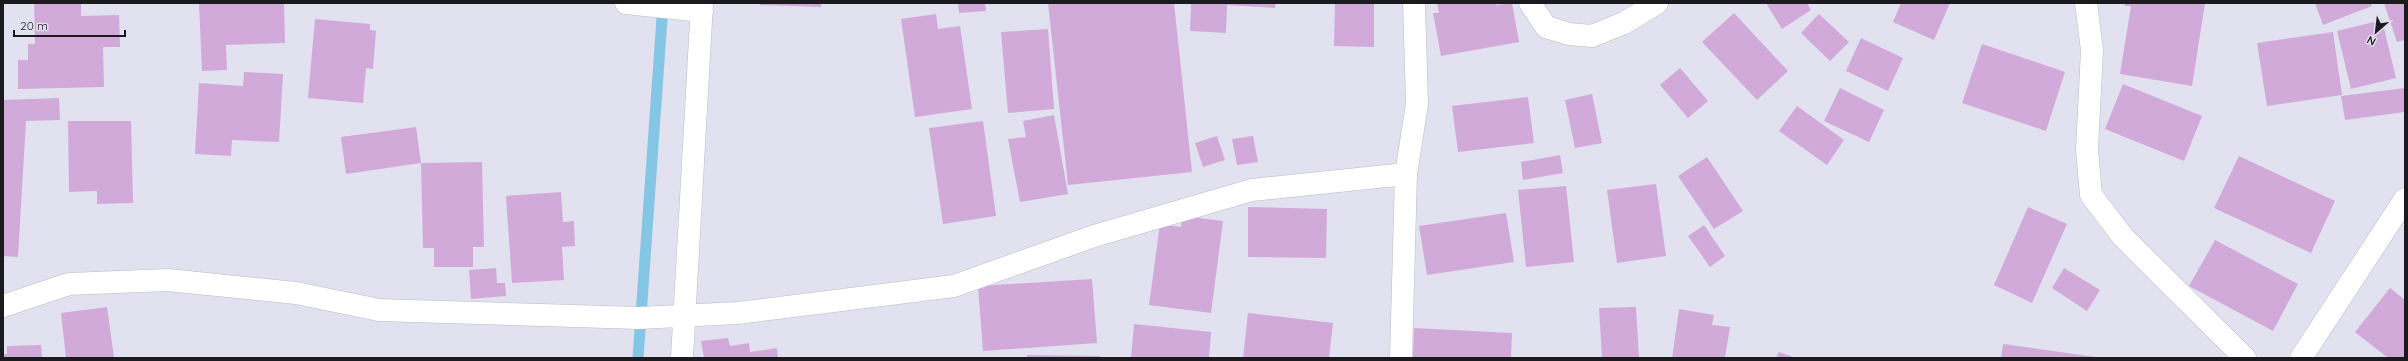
<svg xmlns="http://www.w3.org/2000/svg" width="2408" height="361" font-family="Quicksand,sans-serif">
<style>
.lines{fill:none;stroke-linecap:round;stroke-linejoin:round}
.stream{stroke:#84c6e4;stroke-width:11}
.building{fill:#d2aada}
.street-casing{stroke:#bbb9c8;stroke-width:23}
.street{stroke:#fff;stroke-width:22}
</style>
<rect width="100%" height="100%" fill="#e2e1f0"/>
<g class="lines">
<path class="stream" d="M 638,358 L 663,4"/>
</g>
<path class="building" d="M 34,3 L 81,3 L 81,16 L 119,15 L 120,47 L 103,47 L 104,87 L 18,89 L 18,60 L 28,60 L 28,44 L 35,44 Z
M 199,3 L 284,3 L 285,43 L 226,45 L 227,70 L 202,71 Z
M 760,3 L 821,3 L 821,7 L 760,5 Z
M 958,3 L 985,3 L 986,11 L 959,13 Z
M 1048,3 L 1174,3 L 1192,172 L 1068,185 Z
M 1191,3 L 1276,3 L 1275,8 L 1227,5 L 1226,33 L 1190,31 Z
M 1335,3 L 1374,3 L 1374,47 L 1334,46 Z
M 1437,3 L 1496,3 L 1496,5 L 1512,3 L 1519,42 L 1441,56 L 1433,13 L 1439,13 Z
M 1766,3 L 1807,3 L 1811,10 L 1782,29 Z
M 1901,3 L 1950,3 L 1934,40 L 1893,22 Z
M 2125,3 L 2205,3 L 2192,86 L 2120,74 L 2131,6 L 2125,6 Z
M 2315,3 L 2370,3 L 2372,6 L 2323,25 Z
M 2384,3 L 2405,3 L 2405,40 L 2397,42 Z
M 1734,13 L 1788,71 L 1757,100 L 1702,42 Z
M 936,14 L 938,29 L 960,26 L 972,109 L 915,117 L 901,19 Z
M 1819,14 L 1849,42 L 1830,61 L 1801,33 Z
M 315,19 L 370,24 L 370,30 L 376,31 L 373,69 L 366,68 L 363,103 L 308,98 Z
M 2382,20 L 2396,78 L 2351,89 L 2337,31 Z
M 1048,29 L 1054,109 L 1008,113 L 1001,32 Z
M 2333,32 L 2342,95 L 2267,106 L 2257,43 Z
M 1861,38 L 1903,58 L 1888,91 L 1846,71 Z
M 1982,44 L 2065,72 L 2046,131 L 1962,103 Z
M 1680,68 L 1708,101 L 1688,118 L 1660,85 Z
M 244,72 L 283,74 L 279,142 L 232,140 L 231,156 L 195,154 L 199,83 L 243,86 Z
M 2123,84 L 2202,116 L 2184,161 L 2105,129 Z
M 1840,88 L 1884,110 L 1869,142 L 1824,121 Z
M 2405,88 L 2405,112 L 2345,120 L 2341,96 Z
M 1592,94 L 1602,143 L 1575,148 L 1565,100 Z
M 1528,97 L 1534,143 L 1458,152 L 1452,106 Z
M 59,98 L 60,120 L 26,121 L 18,257 L 3,256 L 3,100 Z
M 1797,106 L 1844,140 L 1827,165 L 1779,131 Z
M 1054,115 L 1068,194 L 1020,202 L 1008,139 L 1026,137 L 1023,121 Z
M 68,121 L 131,121 L 133,203 L 97,204 L 97,191 L 69,192 Z
M 983,121 L 996,216 L 943,224 L 929,128 Z
M 416,127 L 421,163 L 482,162 L 484,247 L 473,247 L 473,267 L 434,267 L 434,248 L 423,248 L 421,163 L 346,174 L 341,137 Z
M 1217,136 L 1225,160 L 1203,167 L 1195,143 Z
M 1253,136 L 1258,162 L 1237,165 L 1232,139 Z
M 1560,155 L 1563,173 L 1523,180 L 1521,162 Z
M 2239,156 L 2335,201 L 2311,253 L 2214,208 Z
M 1707,157 L 1743,211 L 1714,229 L 1678,176 Z
M 1656,184 L 1666,256 L 1617,263 L 1607,190 Z
M 1566,186 L 1574,262 L 1526,267 L 1518,190 Z
M 561,192 L 563,222 L 574,221 L 575,246 L 562,247 L 564,280 L 512,283 L 506,196 Z
M 1248,207 L 1327,209 L 1326,258 L 1248,257 Z
M 2028,207 L 2067,224 L 2032,303 L 1994,285 Z
M 1506,213 L 1514,262 L 1427,275 L 1419,226 Z
M 1182,216 L 1223,221 L 1211,313 L 1149,305 L 1160,224 L 1181,227 Z
M 1704,225 L 1725,256 L 1710,267 L 1688,236 Z
M 2215,240 L 2298,284 L 2273,331 L 2189,286 Z
M 496,268 L 497,283 L 505,283 L 506,296 L 471,299 L 469,270 Z
M 2064,268 L 2100,290 L 2087,311 L 2052,288 Z
M 1092,279 L 1097,343 L 983,351 L 978,286 Z
M 2390,288 L 2405,300 L 2405,358 L 2388,358 L 2355,332 Z
M 107,307 L 114,357 L 66,358 L 61,313 Z
M 1636,307 L 1639,358 L 1602,358 L 1599,308 Z
M 1679,309 L 1714,315 L 1712,325 L 1730,327 L 1725,358 L 1672,358 Z
M 1248,313 L 1333,323 L 1329,358 L 1243,358 Z
M 1134,324 L 1211,332 L 1209,358 L 1131,358 Z
M 1414,328 L 1512,333 L 1511,358 L 1413,358 Z
M 728,338 L 730,346 L 749,343 L 750,352 L 777,348 L 778,358 L 704,358 L 701,341 Z
M 2003,344 L 2096,357 L 2095,358 L 2001,358 Z
M 41,345 L 42,358 L 3,358 L 3,354 L 7,354 L 7,346 Z
M 1779,352 L 1796,358 L 1776,358 Z
M 1027,355 L 1100,356 L 1100,358 L 1027,358 Z"/>
<g class="lines">
<defs>
<path id="street" d="M 626,3 L 702,11
M 1530,3 L 1546,27 L 1569,34 L 1592,36 L 1624,23 L 1657,3
M 2086,3 L 2092,50 L 2087,150 L 2091,195 L 2123,237 L 2245,358
M 3,306 L 69,284 L 168,280 L 296,293 L 379,310 L 639,318 L 738,313 L 954,286 L 1094,236 L 1252,190 L 1406,174
M 682,358 L 702,3
M 1401,358 L 1406,174 L 1417,104 L 1414,3
M 2301,358 L 2405,199"/>
</defs>
<use href="#street" class="street-casing"/>
<use href="#street" class="street"/>
</g>
<rect width="2408" height="361" fill="none" stroke="#1a1a1f" stroke-width="8"/>
<g transform="translate(2376 32) rotate(208)" stroke="#e2e1f0" stroke-width="3" paint-order="stroke">
<path d="M0-3L7 15L0 10L-7 15Z" fill="#1a1a1f"/>
<text y="-6" font-size="11" font-weight="bold" text-anchor="middle" fill="#1a1a1f">N</text>
</g>
<path d="M14 30v6h111v-6" fill="none" stroke="#1a1a1f" stroke-width="2"/>
<text x="20" y="30" font-size="12" fill="#1a1a1f" stroke="#e2e1f0" stroke-width="3" paint-order="stroke">20 m</text>
</svg>
